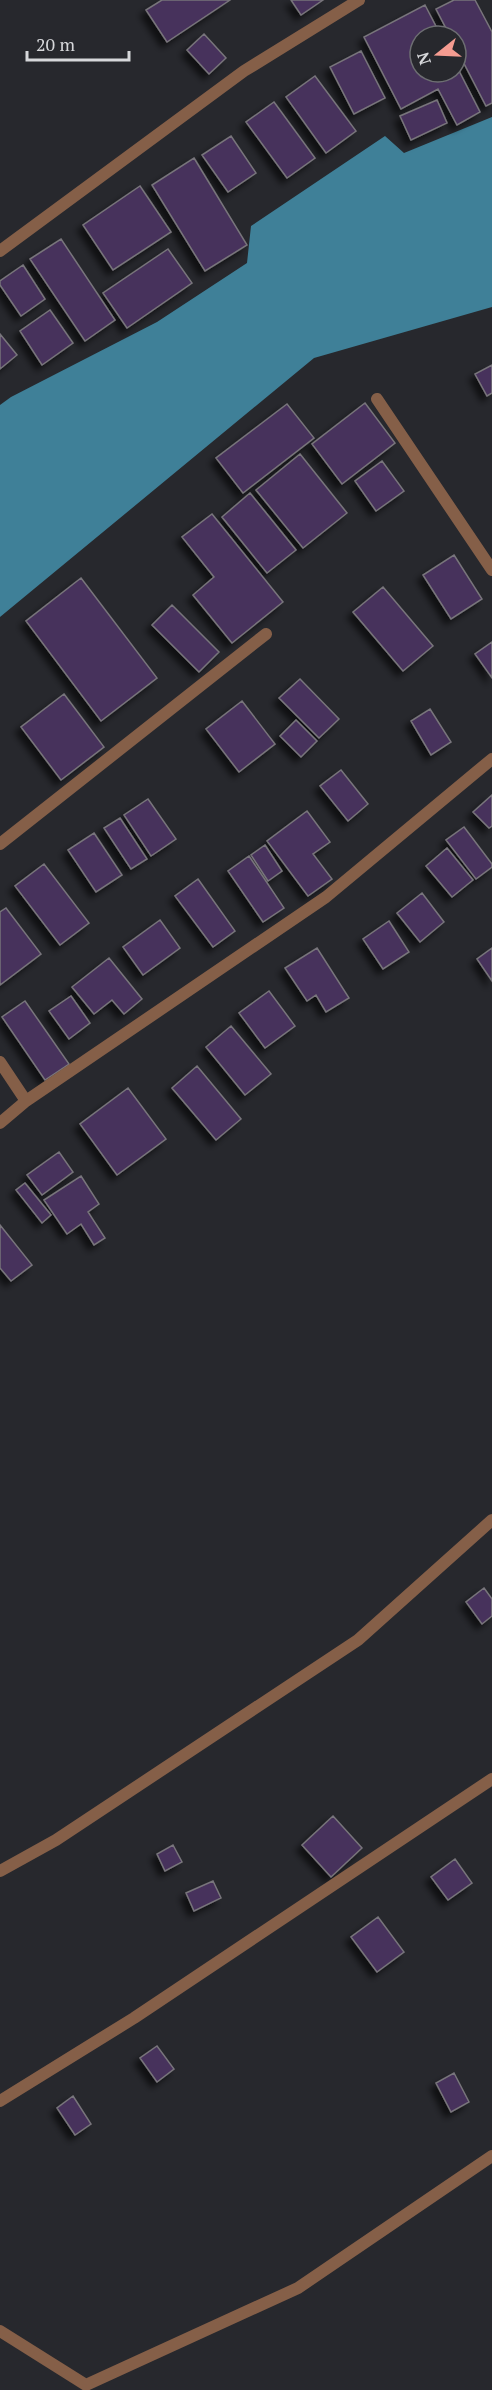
<svg xmlns="http://www.w3.org/2000/svg" width="492" height="2390" font-family="'PT Serif',serif">
<style>
.water{fill:#3f8098}
.building{fill:#47305b;stroke:#78757b;stroke-width:1.5;filter:url(#shadow)}
.lines{fill:none;stroke-linecap:round;stroke-linejoin:round}
.minor{stroke:#855f48;stroke-width:12}
</style>
<defs>
<filter id="shadow"><feDropShadow dx="-5.5" dy="5.5" stdDeviation="3" flood-color="#0009"/></filter>
</defs>
<rect width="100%" height="100%" fill="#27282d"/>
<path class="water" d="M 492,117 L 492,307 L 314,358 L 0,617 L 0,405 L 11,397 L 157,322 L 247,263 L 251,226 L 385,136 L 404,153 Z"/>
<path class="building" d="M 162,0 L 230,0 L 167,42 L 146,10 Z
M 291,0 L 323,0 L 301,15 Z
M 454,0 L 475,0 L 492,32 L 492,103 L 486,106 L 456,48 L 456,36 L 450,36 L 436,9 Z
M 425,5 L 441,36 L 420,36 L 420,72 L 456,72 L 456,65 L 480,112 L 457,125 L 438,89 L 401,109 L 364,37 Z
M 204,34 L 226,58 L 209,74 L 187,50 Z
M 361,51 L 385,98 L 354,114 L 330,67 Z
M 315,76 L 356,131 L 326,153 L 286,97 Z
M 437,100 L 447,123 L 411,140 L 400,116 Z
M 274,102 L 315,158 L 287,178 L 246,122 Z
M 231,136 L 256,173 L 228,192 L 202,155 Z
M 194,158 L 247,245 L 205,271 L 152,185 Z
M 140,186 L 171,232 L 113,270 L 83,225 Z
M 61,239 L 115,320 L 85,341 L 30,259 Z
M 168,249 L 192,283 L 127,328 L 103,293 Z
M 23,265 L 45,299 L 21,316 L 0,285 L 0,281 Z
M 50,310 L 73,343 L 42,365 L 20,331 Z
M 0,334 L 17,355 L 0,369 Z
M 492,365 L 492,393 L 487,396 L 475,374 Z
M 365,403 L 395,443 L 342,484 L 312,444 Z
M 287,404 L 314,438 L 243,493 L 216,458 Z
M 300,454 L 347,513 L 303,548 L 256,490 Z
M 382,461 L 404,491 L 376,511 L 355,481 Z
M 250,493 L 296,550 L 267,573 L 222,517 Z
M 212,514 L 283,602 L 232,643 L 193,595 L 214,577 L 182,537 Z
M 454,555 L 482,599 L 451,619 L 423,575 Z
M 81,578 L 157,678 L 101,721 L 26,621 Z
M 383,587 L 433,646 L 403,671 L 353,612 Z
M 172,605 L 219,652 L 199,672 L 152,625 Z
M 492,642 L 492,678 L 475,654 Z
M 300,679 L 339,719 L 319,738 L 279,698 Z
M 64,694 L 104,747 L 61,780 L 21,727 Z
M 242,701 L 275,744 L 239,772 L 206,729 Z
M 430,709 L 451,742 L 431,755 L 411,721 Z
M 296,720 L 317,741 L 301,757 L 280,736 Z
M 341,770 L 368,804 L 348,821 L 320,786 Z
M 492,795 L 492,826 L 489,828 L 473,812 Z
M 148,799 L 176,839 L 151,856 L 124,815 Z
M 307,811 L 330,842 L 313,854 L 332,879 L 308,896 L 267,841 Z
M 120,818 L 147,859 L 131,869 L 104,828 Z
M 464,827 L 492,864 L 492,867 L 476,879 L 446,840 Z
M 94,833 L 122,875 L 96,892 L 68,850 Z
M 265,845 L 282,871 L 268,881 L 251,855 Z
M 447,848 L 473,880 L 452,897 L 426,866 Z
M 249,856 L 284,908 L 263,922 L 228,871 Z
M 44,864 L 89,923 L 60,945 L 15,886 Z
M 198,879 L 235,931 L 213,947 L 175,896 Z
M 422,893 L 444,922 L 420,942 L 397,913 Z
M 6,908 L 41,954 L 0,985 L 0,912 Z
M 160,920 L 180,948 L 143,975 L 123,947 Z
M 389,921 L 409,952 L 383,969 L 363,939 Z
M 317,948 L 349,998 L 326,1012 L 316,995 L 307,1001 L 285,968 Z
M 492,948 L 492,981 L 477,959 Z
M 109,958 L 142,999 L 124,1014 L 112,1000 L 94,1014 L 72,987 Z
M 269,991 L 295,1026 L 265,1048 L 239,1013 Z
M 71,996 L 90,1023 L 69,1039 L 49,1011 Z
M 25,1001 L 69,1064 L 45,1080 L 2,1017 Z
M 231,1026 L 271,1074 L 245,1095 L 206,1047 Z
M 197,1066 L 241,1119 L 216,1140 L 172,1088 Z
M 128,1088 L 166,1139 L 117,1175 L 80,1124 Z
M 59,1152 L 73,1172 L 42,1195 L 27,1175 Z
M 81,1176 L 99,1204 L 88,1212 L 105,1238 L 94,1245 L 81,1224 L 67,1234 L 44,1200 Z
M 25,1183 L 51,1215 L 42,1223 L 16,1190 Z
M 0,1225 L 32,1265 L 11,1281 L 0,1268 Z
M 484,1588 L 492,1599 L 492,1616 L 482,1624 L 466,1602 Z
M 333,1816 L 362,1848 L 331,1877 L 302,1845 Z
M 173,1845 L 182,1862 L 165,1871 L 157,1854 Z
M 455,1859 L 472,1883 L 448,1900 L 431,1877 Z
M 213,1881 L 221,1898 L 194,1911 L 186,1893 Z
M 378,1917 L 404,1952 L 377,1972 L 351,1937 Z
M 157,2046 L 174,2069 L 157,2082 L 140,2058 Z
M 454,2073 L 469,2102 L 451,2112 L 436,2083 Z
M 73,2096 L 91,2124 L 75,2135 L 57,2108 Z"/>
<g class="lines">
<path class="minor" d="M 0,251 L 244,71 L 359,0
M 377,399 L 492,570
M 0,844 L 266,634
M 0,1062 L 26,1101
M 0,1123 L 26,1101 L 326,897 L 492,759
M 0,1871 L 56,1840 L 358,1640 L 492,1520
M 0,2101 L 134,2018 L 492,1779
M 0,2331 L 86,2385 L 298,2288 L 492,2156"/>
</g>
<g transform="translate(438 54) rotate(252)"><circle r="28" fill="#27282d" stroke="#6d6e72" stroke-width="1.5"/>
<path d="M0-4.5L10 22L0 15L-10 22Z" fill="#f59c91"/>
<text y="-9" font-size="16" font-weight="bold" text-anchor="middle" fill="#d6d7da">N</text>
</g>
<path d="M27 51v9h102v-9" fill="none" stroke="#d6d7da" stroke-width="3"/>
<text x="36" y="51" font-size="18" fill="#d6d7da" stroke="#27282d" stroke-width="4.5" paint-order="stroke">20 m</text>
</svg>
